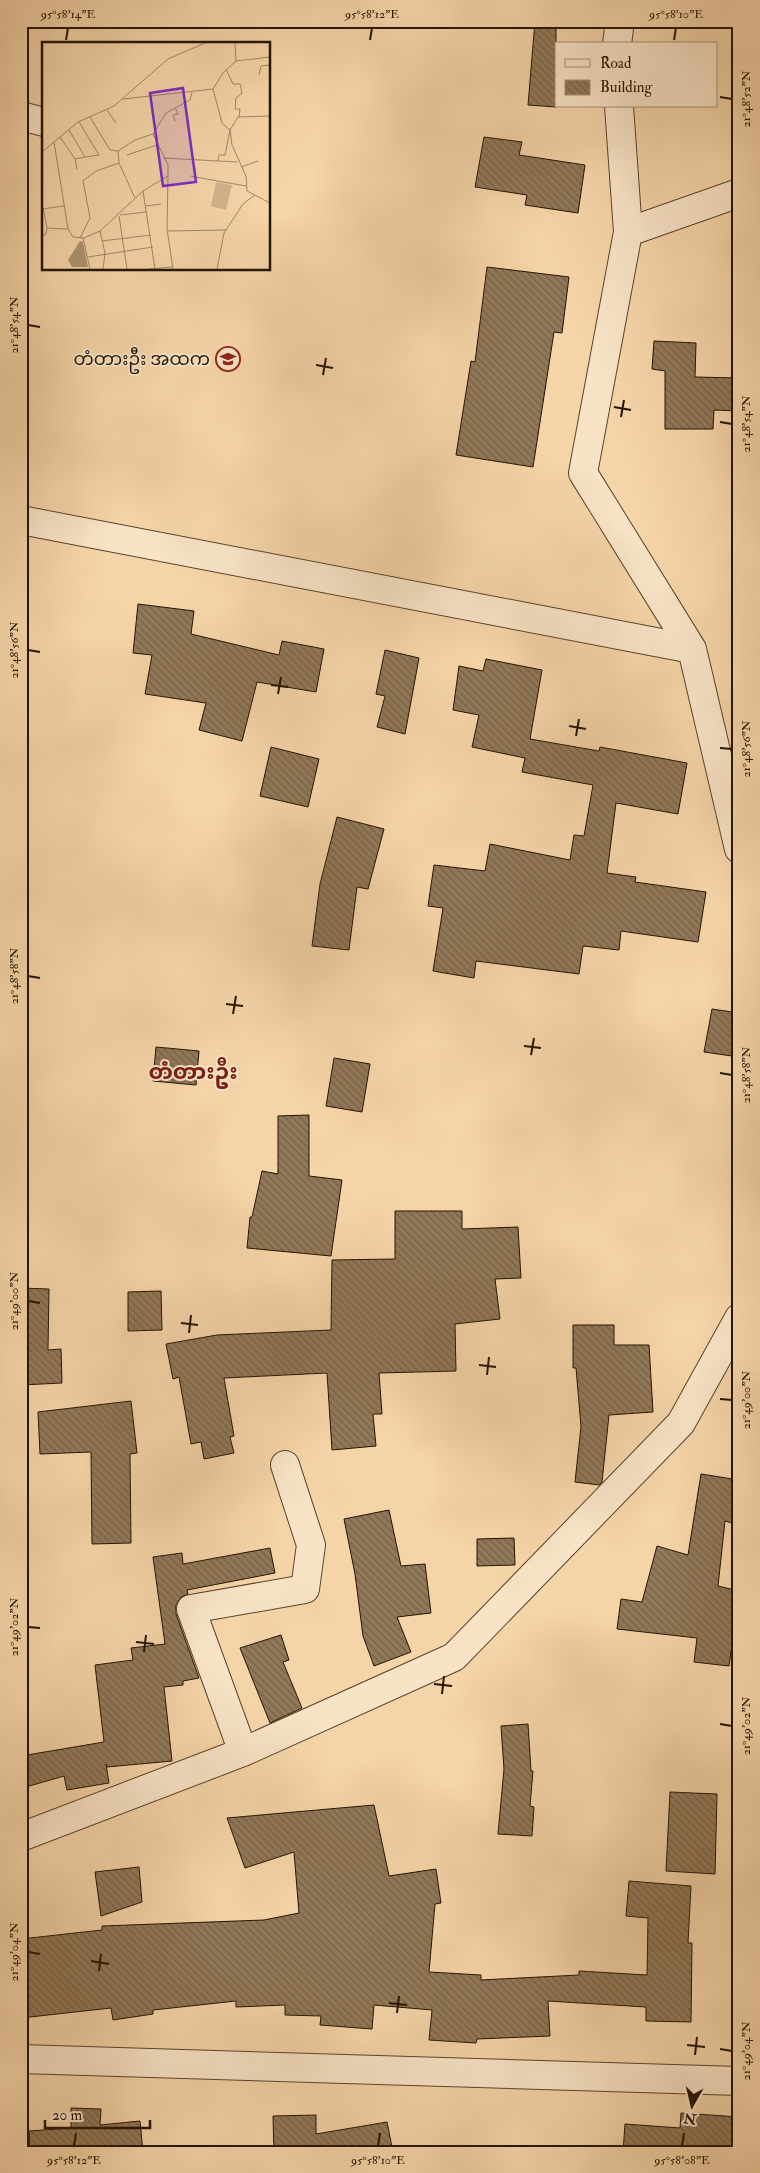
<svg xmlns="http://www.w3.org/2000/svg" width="760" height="2173" font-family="'IM FELL Double Pica','Noto Sans Myanmar',serif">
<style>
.building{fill:url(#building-back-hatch);stroke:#241402}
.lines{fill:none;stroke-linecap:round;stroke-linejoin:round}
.minor-casing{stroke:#58442c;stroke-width:30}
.minor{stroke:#f8e3c6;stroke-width:28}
.ticks{fill:none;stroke:#241402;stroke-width:2}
.labels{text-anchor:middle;stroke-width:4;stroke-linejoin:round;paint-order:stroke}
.poi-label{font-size:18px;fill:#241402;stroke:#f8e3c6;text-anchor:end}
.district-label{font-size:22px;font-weight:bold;fill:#7a1f14;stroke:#f8e3c6}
.inset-road{fill:none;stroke:#a18766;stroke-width:1}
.view{fill:#7b2cbf;fill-opacity:0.15;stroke:#7b2cbf;stroke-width:2.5}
.inset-edge{fill:none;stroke:#241402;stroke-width:2.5}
.neatline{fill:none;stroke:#241402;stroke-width:2}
.ticks-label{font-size:12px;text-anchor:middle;fill:#241402}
</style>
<defs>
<pattern id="building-back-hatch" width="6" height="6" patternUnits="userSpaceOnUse" patternTransform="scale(1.25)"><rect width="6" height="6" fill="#917858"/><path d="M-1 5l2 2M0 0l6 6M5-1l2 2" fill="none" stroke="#766147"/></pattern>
</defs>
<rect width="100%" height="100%" fill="#f5d4a8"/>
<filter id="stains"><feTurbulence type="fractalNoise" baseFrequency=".004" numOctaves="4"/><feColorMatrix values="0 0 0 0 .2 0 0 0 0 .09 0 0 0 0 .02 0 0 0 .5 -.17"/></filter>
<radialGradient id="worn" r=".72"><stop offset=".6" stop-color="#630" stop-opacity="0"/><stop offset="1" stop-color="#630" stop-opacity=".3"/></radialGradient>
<path class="building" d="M 535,21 L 556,21 L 556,107 L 528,105 Z
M 484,137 L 522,142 L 519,155 L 585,165 L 578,213 L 525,205 L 527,195 L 475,187 Z
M 487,267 L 569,277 L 562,333 L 554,332 L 533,467 L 456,455 L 471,361 L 475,362 Z
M 654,341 L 696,343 L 695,377 L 739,378 L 739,411 L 714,410 L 713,429 L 665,429 L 665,371 L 652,369 Z
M 138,604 L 194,611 L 191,634 L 279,655 L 282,641 L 324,649 L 316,692 L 257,682 L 242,741 L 199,730 L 206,703 L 145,694 L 152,655 L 133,653 Z
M 385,650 L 419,658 L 405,734 L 377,727 L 385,696 L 376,694 Z
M 486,659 L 542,670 L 530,739 L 599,751 L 600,747 L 687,763 L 678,814 L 616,803 L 607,873 L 636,877 L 635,882 L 706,892 L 698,942 L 621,931 L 619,950 L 583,946 L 579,974 L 476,961 L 474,978 L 433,971 L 443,908 L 428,906 L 434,865 L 485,871 L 490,844 L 570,860 L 574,835 L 584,836 L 593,785 L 522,772 L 525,758 L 472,747 L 479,715 L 453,710 L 459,666 L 483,671 Z
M 271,747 L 319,759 L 308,807 L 260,796 Z
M 337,817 L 384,829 L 368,889 L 357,887 L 349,950 L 312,946 L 320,884 Z
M 712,1009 L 739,1013 L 739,1057 L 704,1052 Z
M 156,1047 L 199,1051 L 196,1085 L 153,1081 Z
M 334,1058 L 370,1064 L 362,1112 L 326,1106 Z
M 309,1115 L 309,1176 L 342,1180 L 331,1256 L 247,1248 L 250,1217 L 252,1217 L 262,1171 L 278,1174 L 278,1116 Z
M 395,1211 L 462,1211 L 462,1229 L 518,1227 L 521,1278 L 495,1279 L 500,1319 L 455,1324 L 456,1371 L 379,1373 L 382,1414 L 373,1414 L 376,1446 L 332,1450 L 327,1373 L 224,1378 L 234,1436 L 230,1437 L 234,1453 L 204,1459 L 201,1442 L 191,1444 L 179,1377 L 173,1379 L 166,1344 L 217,1335 L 331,1330 L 332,1260 L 395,1259 Z
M 21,1288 L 49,1289 L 48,1350 L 61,1349 L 62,1383 L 21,1385 Z
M 161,1291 L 162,1330 L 128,1331 L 128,1292 Z
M 573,1325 L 614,1325 L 614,1345 L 649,1345 L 653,1412 L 609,1415 L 602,1482 L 599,1485 L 575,1482 L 581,1427 L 576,1368 L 573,1368 Z
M 131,1401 L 137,1453 L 130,1454 L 131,1543 L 92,1544 L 91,1452 L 40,1454 L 38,1412 Z
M 701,1474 L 739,1480 L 739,1525 L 725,1521 L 718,1586 L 739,1591 L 739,1625 L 735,1624 L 729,1666 L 694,1662 L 697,1638 L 617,1629 L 621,1599 L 642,1602 L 657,1546 L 688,1555 Z
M 389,1510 L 401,1566 L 425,1564 L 431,1613 L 397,1617 L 411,1652 L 374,1666 L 363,1636 L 355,1574 L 344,1519 Z
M 514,1538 L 515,1565 L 477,1566 L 477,1539 Z
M 270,1548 L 275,1573 L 187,1590 L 188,1594 L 181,1597 L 176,1605 L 176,1614 L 199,1678 L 183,1681 L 183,1685 L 164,1687 L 172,1761 L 107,1767 L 106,1764 L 109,1783 L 67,1790 L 64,1776 L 26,1787 L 21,1769 L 21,1756 L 104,1742 L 95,1665 L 133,1660 L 131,1648 L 165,1644 L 153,1557 L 182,1553 L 183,1564 Z
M 281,1635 L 289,1660 L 283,1662 L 302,1708 L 270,1723 L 240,1648 Z
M 528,1724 L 531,1771 L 533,1771 L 530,1806 L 534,1807 L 532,1836 L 498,1834 L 504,1769 L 501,1726 Z
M 670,1792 L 717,1794 L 715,1874 L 666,1871 Z
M 374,1805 L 389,1876 L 436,1869 L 441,1903 L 435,1904 L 429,1972 L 481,1975 L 481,1980 L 579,1975 L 579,1971 L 647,1975 L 648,1918 L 626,1916 L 629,1881 L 691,1886 L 688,1943 L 692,1943 L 691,2022 L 646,2021 L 646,2007 L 548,2001 L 550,2036 L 477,2039 L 476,2043 L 429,2040 L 432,2010 L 374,2005 L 372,2029 L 320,2025 L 321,2016 L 285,2015 L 285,2005 L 236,2007 L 236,2001 L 153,2010 L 153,2014 L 113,2020 L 111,2008 L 21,2018 L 21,1939 L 102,1930 L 102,1926 L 264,1920 L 299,1913 L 294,1852 L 245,1868 L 227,1818 Z
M 139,1867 L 142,1902 L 101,1916 L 95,1872 Z
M 71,2108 L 101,2109 L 100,2125 L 140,2121 L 143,2152 L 30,2152 L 29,2131 L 71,2128 Z
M 681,2113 L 739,2117 L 739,2152 L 623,2152 L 625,2124 L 680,2128 Z
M 316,2115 L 316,2134 L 387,2122 L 393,2152 L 274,2152 L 273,2116 Z"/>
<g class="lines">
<defs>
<path id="minor" d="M 617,44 L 620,21
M 619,106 L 628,232
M 21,116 L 44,122
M 739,193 L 628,232 L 583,473 L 692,649 L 739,849
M 21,520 L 692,649
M 243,1752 L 191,1609 L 305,1589 L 311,1545 L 285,1465
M 21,1837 L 243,1752 L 454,1657 L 681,1423 L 739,1318
M 21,2059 L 739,2081"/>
</defs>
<use href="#minor" class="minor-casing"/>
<use href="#minor" class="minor"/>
</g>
<path class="ticks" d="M 66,40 L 68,28M 370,40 L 372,28M 674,40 L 676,28M 720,97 L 732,99M 28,325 L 40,327M 316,365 L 333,368M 323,375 L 326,358M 614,407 L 631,410M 621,417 L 624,400M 720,422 L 732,424M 28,650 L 40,652M 271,685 L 288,687M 278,694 L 281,677M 569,726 L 586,729M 576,736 L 579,719M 720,748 L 732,749M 28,976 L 40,978M 226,1004 L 243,1006M 233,1014 L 236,996M 524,1046 L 541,1048M 531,1055 L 534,1038M 720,1073 L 732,1075M 28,1301 L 40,1303M 181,1323 L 198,1325M 189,1333 L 191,1315M 479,1365 L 496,1367M 487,1375 L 489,1357M 720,1399 L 732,1400M 28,1627 L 40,1628M 136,1642 L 154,1644M 144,1652 L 146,1635M 434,1684 L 452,1686M 442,1694 L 444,1676M 720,1724 L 732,1726M 28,1952 L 40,1954M 91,1961 L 109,1964M 99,1971 L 101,1954M 389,2003 L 407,2005M 397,2013 L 399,1996M 687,2045 L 705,2047M 720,2049 L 732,2051M 695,2055 L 697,2037M 74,2146 L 76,2133M 378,2146 L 380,2133M 682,2146 L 684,2133"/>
<defs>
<symbol id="school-ring" viewBox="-11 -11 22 22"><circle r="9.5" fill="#f8e3c6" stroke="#8f2418" stroke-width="1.5"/><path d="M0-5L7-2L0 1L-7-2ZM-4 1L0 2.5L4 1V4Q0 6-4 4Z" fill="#8f2418"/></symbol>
</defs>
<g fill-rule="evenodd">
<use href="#school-ring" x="214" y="345" width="28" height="28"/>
</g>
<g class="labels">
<g class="poi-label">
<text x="210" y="365">တံတားဦး အထက</text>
</g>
<g class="district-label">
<text x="193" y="1079">တံတားဦး</text>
</g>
</g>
<g transform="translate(42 42)">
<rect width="228" height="228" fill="#f5d4a8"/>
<path d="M 174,140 L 190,143 L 184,168 L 169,164 Z" fill="#d1b38c"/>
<path d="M 38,199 L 41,200 L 46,225 L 30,225 L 26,218 Z" fill="#ae9370"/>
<path class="inset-road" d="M 193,1 L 194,19M 184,27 L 191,42 L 198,42 L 200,51 L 194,56 L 193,67 L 198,67 L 197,75M 217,33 L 219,24 L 228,23M 171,47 L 180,81 L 188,88 L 190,103 L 204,134 L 205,149 L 228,161M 81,57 L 171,47 L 181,31 L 194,19 L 228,15M 65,68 L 74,81M 48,75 L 68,108 L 76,109 L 93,98 L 111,92 L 124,71 L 148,58 L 150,50M 133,79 L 131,73 L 136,72 L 133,66M 27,88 L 43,115 L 57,113 L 37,80M 18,95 L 33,117M 12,100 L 26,187 L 31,195 L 42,196 L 58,189 L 101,149 L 126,134 L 126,123 L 111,92M 76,109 L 77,121 L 93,156M 0,110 L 36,80 L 72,64 L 126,17 L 163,1M 85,113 L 115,103M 121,116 L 176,119 L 177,113 L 183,113 L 188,88 L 196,75 L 228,74M 176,119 L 196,120M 199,125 L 216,119M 35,127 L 33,117 L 43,115M 126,134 L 125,187 L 131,227M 148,134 L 204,144M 101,149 L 113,227M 104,164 L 119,162M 1,166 L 5,186M 0,167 L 22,164M 78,173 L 104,170M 77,174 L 85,227M 58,189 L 63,211 L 61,227M 126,189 L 184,188M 0,194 L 4,192 L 5,186 L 26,187M 38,196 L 48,176 L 41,139 L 54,129 L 77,121M 41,196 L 48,227M 60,199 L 109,193M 46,215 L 111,205M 107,227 L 130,225M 175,227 L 182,191 L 201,162 L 213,153"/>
<path class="view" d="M 141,46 L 154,140 L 121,144 L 108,51 Z"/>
<rect width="228" height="228" class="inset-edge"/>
</g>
<rect width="760" height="2173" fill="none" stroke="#f5d4a8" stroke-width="55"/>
<rect x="555" y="42" width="162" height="65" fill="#f8e3c6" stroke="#a39078"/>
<rect x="565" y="59" width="25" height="8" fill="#f8e3c6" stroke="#a39078"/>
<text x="600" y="68" font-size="15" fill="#241402">Road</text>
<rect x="565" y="80" width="25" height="15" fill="url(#building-back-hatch)" stroke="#a39078"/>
<text x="600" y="92" font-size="15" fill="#241402">Building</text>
<g transform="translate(692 2106) rotate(188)" stroke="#f8e3c6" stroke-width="4" paint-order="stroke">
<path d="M0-4L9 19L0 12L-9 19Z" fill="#241402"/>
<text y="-8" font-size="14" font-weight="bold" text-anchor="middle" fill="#241402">N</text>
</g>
<path d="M45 2120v8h105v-8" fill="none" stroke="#241402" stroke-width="2.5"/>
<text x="52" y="2120" font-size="15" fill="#241402" stroke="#f8e3c6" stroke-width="4" paint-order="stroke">20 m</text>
<rect x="28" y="28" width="704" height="2118" class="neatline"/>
<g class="ticks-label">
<text x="68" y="18">95°58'14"E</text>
<text x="372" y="18">95°58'12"E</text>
<text x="676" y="18">95°58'10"E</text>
<text transform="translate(746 99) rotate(-90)" y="4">21°48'52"N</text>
<text transform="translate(14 325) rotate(-90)" y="4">21°48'54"N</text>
<text transform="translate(746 424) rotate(-90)" y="4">21°48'54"N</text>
<text transform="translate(14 650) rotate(-90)" y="4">21°48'56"N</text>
<text transform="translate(746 749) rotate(-90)" y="4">21°48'56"N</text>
<text transform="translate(14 976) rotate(-90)" y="4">21°48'58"N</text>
<text transform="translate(746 1075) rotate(-90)" y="4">21°48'58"N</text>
<text transform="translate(14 1301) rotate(-90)" y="4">21°49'00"N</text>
<text transform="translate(746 1400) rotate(-90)" y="4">21°49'00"N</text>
<text transform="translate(14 1627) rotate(-90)" y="4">21°49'02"N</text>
<text transform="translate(746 1726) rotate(-90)" y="4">21°49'02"N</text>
<text transform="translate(14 1952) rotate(-90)" y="4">21°49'04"N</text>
<text transform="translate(746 2051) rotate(-90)" y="4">21°49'04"N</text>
<text x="74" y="2164">95°58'12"E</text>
<text x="378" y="2164">95°58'10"E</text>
<text x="682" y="2164">95°58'08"E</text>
</g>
<rect width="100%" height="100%" filter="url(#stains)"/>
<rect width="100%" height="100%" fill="url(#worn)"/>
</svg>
